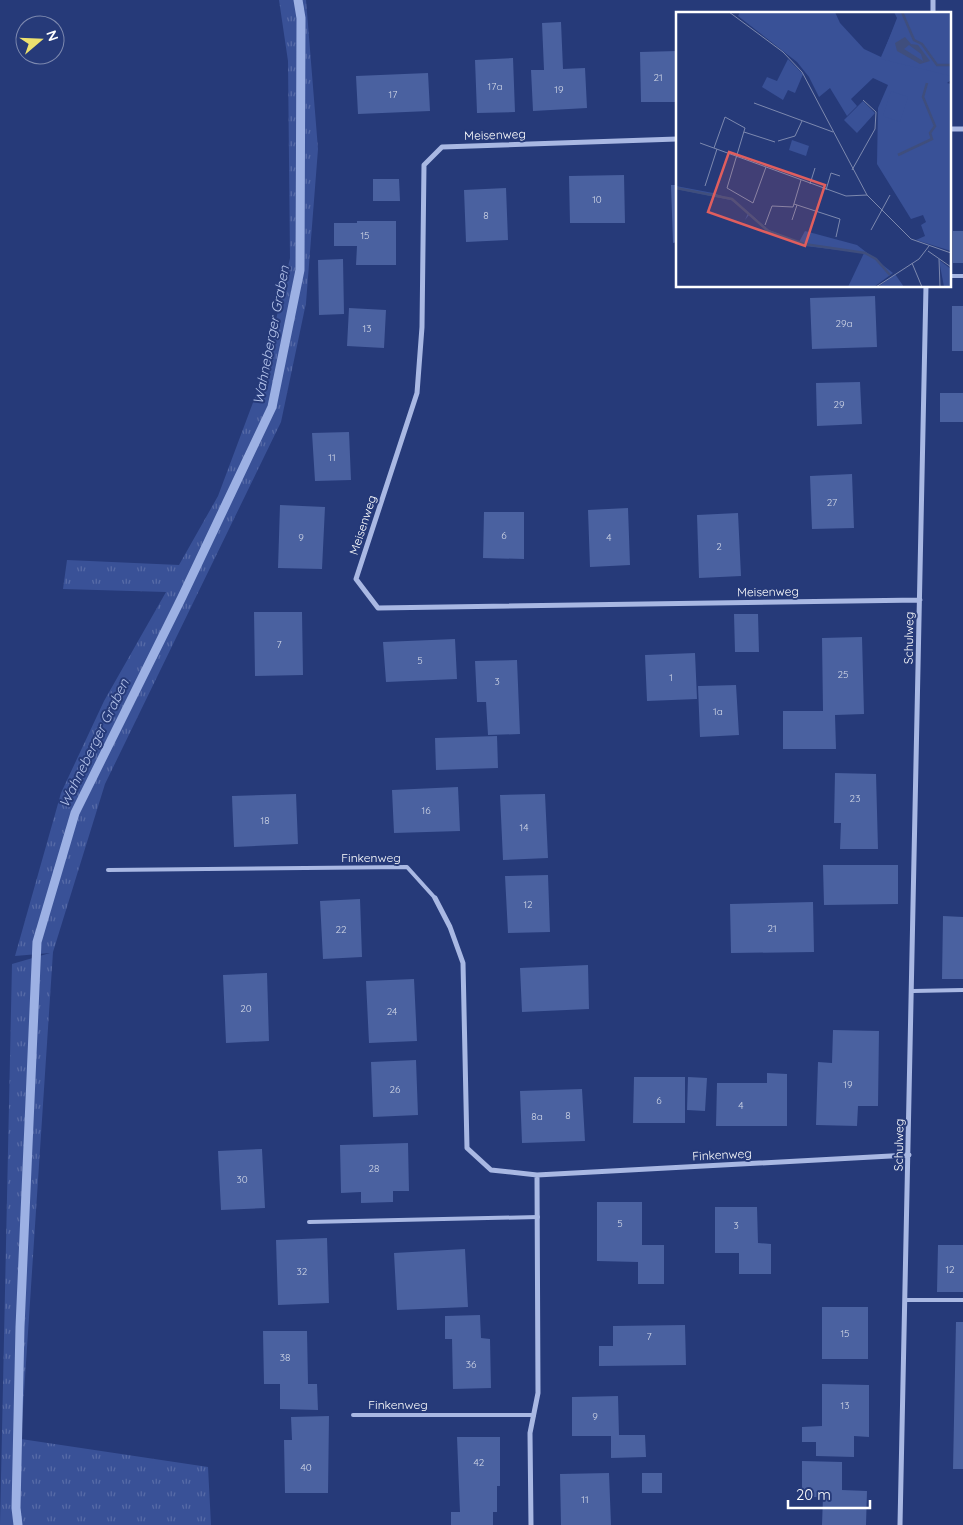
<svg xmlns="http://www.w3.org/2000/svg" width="963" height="1525" font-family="Quicksand,sans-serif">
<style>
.grass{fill:url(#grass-tufts)}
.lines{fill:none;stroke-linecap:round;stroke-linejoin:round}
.stream{stroke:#9db1e4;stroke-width:9}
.building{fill:#4a61a0}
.lane{stroke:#a9b8e3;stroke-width:4}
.street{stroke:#a9b8e3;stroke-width:5}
.labels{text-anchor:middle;stroke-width:4;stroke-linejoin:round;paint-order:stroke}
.number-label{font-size:10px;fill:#d2d8e7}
.street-label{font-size:12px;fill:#fff;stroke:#263a79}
.water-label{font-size:14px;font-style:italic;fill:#b4c3eb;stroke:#263a79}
.inset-river{fill:none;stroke:#3f4e7d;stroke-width:2.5}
.inset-road{fill:none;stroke:#7d89af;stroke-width:1}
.view{fill:#e05e5e;fill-opacity:0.15;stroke:#e05e5e;stroke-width:2.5}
.inset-edge{fill:none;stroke:#fff;stroke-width:2.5}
</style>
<defs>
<pattern id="grass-tufts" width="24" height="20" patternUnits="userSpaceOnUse" patternTransform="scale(1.25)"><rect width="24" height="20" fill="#395197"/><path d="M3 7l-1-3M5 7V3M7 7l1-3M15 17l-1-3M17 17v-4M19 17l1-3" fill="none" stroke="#576ba7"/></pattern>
</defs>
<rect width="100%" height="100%" fill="#263a79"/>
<path class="grass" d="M 279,0 L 306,0 L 318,149 L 306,303 L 281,422 L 105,784 L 53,952 L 21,1439 L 208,1467 L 211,1525 L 0,1525 L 12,964 L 50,953 L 15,956 L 61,793 L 104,701 L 166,592 L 63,589 L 67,560 L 179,565 L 218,496 L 264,373 L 290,258 L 288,61 Z"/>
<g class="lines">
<path class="stream" d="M 18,1525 L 16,1508 L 20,1327 L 37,942 L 75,813 L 182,597 L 272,407 L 300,270 L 301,18 L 298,0"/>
</g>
<path class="building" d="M 561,22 L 563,69 L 585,68 L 587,108 L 533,111 L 531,70 L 544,70 L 542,23 Z
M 677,51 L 677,102 L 641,102 L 640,52 Z
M 513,58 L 515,112 L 477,113 L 475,60 Z
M 428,73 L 430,111 L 358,114 L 356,76 Z
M 624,175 L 625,223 L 570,223 L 569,176 Z
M 373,179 L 399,179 L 400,201 L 373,201 Z
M 671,185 L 677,185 L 677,242 L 673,243 Z
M 506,188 L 508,240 L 466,242 L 464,190 Z
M 357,221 L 396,221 L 396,265 L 356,265 L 357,246 L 334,246 L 334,223 L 357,223 Z
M 953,231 L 963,231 L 963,263 L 953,263 Z
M 343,259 L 344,314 L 319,315 L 318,260 Z
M 875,296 L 877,347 L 812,349 L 810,298 Z
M 952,306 L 963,306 L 963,351 L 952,351 Z
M 349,308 L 386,310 L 384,348 L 347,346 Z
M 860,382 L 862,424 L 817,426 L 816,383 Z
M 940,393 L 963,393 L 963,422 L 940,422 Z
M 349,432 L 351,480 L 315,481 L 312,433 Z
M 852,474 L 854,528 L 812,529 L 810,476 Z
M 280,505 L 325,507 L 322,569 L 278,568 Z
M 628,508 L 630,565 L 590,567 L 588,510 Z
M 484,512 L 524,512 L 524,559 L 483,558 Z
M 738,513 L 741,576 L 699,578 L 697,515 Z
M 254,612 L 302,612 L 303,675 L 255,676 Z
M 734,614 L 758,614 L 759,652 L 735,652 Z
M 862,637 L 864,714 L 835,715 L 836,749 L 783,749 L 783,711 L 823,711 L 822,638 Z
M 455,639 L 457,679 L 386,682 L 383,642 Z
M 695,653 L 697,699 L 647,701 L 645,655 Z
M 517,660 L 520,734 L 488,735 L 486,702 L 477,702 L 475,661 Z
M 736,685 L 739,735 L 700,737 L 698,686 Z
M 497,736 L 498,768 L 436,770 L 435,738 Z
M 835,773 L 876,774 L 878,849 L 840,849 L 841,823 L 834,823 Z
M 458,787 L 460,831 L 394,833 L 392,790 Z
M 296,794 L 298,844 L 234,847 L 232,796 Z
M 545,794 L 548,858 L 503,860 L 500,795 Z
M 823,865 L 898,865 L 898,904 L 824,905 Z
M 548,875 L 550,932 L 508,933 L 505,876 Z
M 360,899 L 362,957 L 323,959 L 320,901 Z
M 813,902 L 814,952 L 731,953 L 730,904 Z
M 943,916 L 963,917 L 963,979 L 942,979 Z
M 588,965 L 589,1009 L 522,1012 L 520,968 Z
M 267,973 L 269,1041 L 226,1043 L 223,975 Z
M 414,979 L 417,1041 L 369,1043 L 366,981 Z
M 833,1030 L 879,1031 L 878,1106 L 858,1106 L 857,1126 L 816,1125 L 818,1062 L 832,1063 Z
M 416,1060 L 418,1115 L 373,1117 L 371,1062 Z
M 767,1073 L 787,1074 L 787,1126 L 716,1126 L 717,1083 L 767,1083 Z
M 634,1077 L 685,1077 L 685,1123 L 633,1123 Z
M 688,1077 L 707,1078 L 705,1111 L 687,1110 Z
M 582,1089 L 585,1141 L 522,1143 L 520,1091 Z
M 408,1143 L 409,1191 L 393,1191 L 393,1202 L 361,1203 L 361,1192 L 341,1193 L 340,1145 Z
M 262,1149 L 265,1208 L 221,1210 L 218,1151 Z
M 597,1202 L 642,1202 L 642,1245 L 664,1245 L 664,1284 L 638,1284 L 638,1262 L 597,1261 Z
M 715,1207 L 757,1207 L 758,1243 L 771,1244 L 771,1274 L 739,1274 L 739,1253 L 715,1253 Z
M 327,1238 L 329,1303 L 278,1305 L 276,1240 Z
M 938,1245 L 963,1245 L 963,1292 L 937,1292 Z
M 465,1249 L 468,1307 L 397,1310 L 394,1253 Z
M 822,1307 L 868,1307 L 868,1359 L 822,1359 Z
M 480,1315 L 481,1338 L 490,1339 L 491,1388 L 453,1389 L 452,1339 L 445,1339 L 445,1316 Z
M 956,1322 L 963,1322 L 963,1469 L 953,1469 Z
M 685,1325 L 686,1365 L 599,1366 L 599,1346 L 613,1346 L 613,1326 Z
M 263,1331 L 307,1331 L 308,1384 L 317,1384 L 318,1410 L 280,1409 L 280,1384 L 264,1384 Z
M 822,1384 L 869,1385 L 869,1437 L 854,1436 L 854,1457 L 816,1456 L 816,1442 L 802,1442 L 802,1427 L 822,1426 Z
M 618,1396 L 619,1435 L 645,1435 L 646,1457 L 611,1458 L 611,1436 L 572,1436 L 572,1397 Z
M 329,1416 L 328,1493 L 285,1493 L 284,1440 L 292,1440 L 291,1417 Z
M 457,1437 L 500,1437 L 500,1486 L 497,1486 L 497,1512 L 493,1512 L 493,1525 L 451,1525 L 451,1512 L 460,1512 Z
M 802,1461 L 842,1462 L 842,1490 L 867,1491 L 866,1525 L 822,1525 L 823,1497 L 802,1497 Z
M 609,1473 L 611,1525 L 561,1525 L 560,1474 Z
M 642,1473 L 662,1473 L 662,1493 L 642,1493 Z"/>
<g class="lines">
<path class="lane" d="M 949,276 L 963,276
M 108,870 L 407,867 L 435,898
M 913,991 L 963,990
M 309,1222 L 538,1217
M 906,1300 L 963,1300
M 353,1415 L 534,1415"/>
<path class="street" d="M 933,14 L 933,0
M 949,129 L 963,129
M 677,139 L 442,147 L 424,165 L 422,327 L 417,393 L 356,579 L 378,608 L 920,600
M 435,898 L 450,927 L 463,963 L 467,1148 L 491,1170 L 537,1175 L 909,1155
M 531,1525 L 530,1433 L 538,1393 L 537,1175
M 900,1525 L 926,286"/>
</g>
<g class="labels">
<g class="number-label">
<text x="658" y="81">21</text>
<text x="495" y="90">17a</text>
<text x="559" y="93">19</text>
<text x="393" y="98">17</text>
<text x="597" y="203">10</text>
<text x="486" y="219">8</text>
<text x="365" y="239">15</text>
<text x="844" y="327">29a</text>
<text x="367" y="332">13</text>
<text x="839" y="408">29</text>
<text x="332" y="461">11</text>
<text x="832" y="506">27</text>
<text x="504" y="539">6</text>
<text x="301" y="541">9</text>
<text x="609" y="541">4</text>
<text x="719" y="550">2</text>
<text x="279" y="648">7</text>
<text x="420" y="664">5</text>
<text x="843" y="678">25</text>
<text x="671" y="681">1</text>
<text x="497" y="685">3</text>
<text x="718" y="715">1a</text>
<text x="855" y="802">23</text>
<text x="426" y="814">16</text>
<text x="265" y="824">18</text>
<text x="524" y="831">14</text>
<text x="528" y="908">12</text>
<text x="772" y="932">21</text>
<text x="341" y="933">22</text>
<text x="246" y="1012">20</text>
<text x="392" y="1015">24</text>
<text x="848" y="1088">19</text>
<text x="395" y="1093">26</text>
<text x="659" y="1104">6</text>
<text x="741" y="1109">4</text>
<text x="568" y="1119">8</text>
<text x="537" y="1120">8a</text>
<text x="374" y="1172">28</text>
<text x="242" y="1183">30</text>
<text x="620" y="1227">5</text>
<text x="736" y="1229">3</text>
<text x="950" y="1273">12</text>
<text x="302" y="1275">32</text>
<text x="845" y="1337">15</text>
<text x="649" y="1340">7</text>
<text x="285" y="1361">38</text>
<text x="471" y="1368">36</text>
<text x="845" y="1409">13</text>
<text x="595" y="1420">9</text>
<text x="479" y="1466">42</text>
<text x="306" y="1471">40</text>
<text x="585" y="1503">11</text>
</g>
<g class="street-label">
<text transform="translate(495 135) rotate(-2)" y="4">Meisenweg</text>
<text transform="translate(363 525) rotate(-72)" y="4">Meisenweg</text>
<text transform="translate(768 592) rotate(-1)" y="4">Meisenweg</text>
<text transform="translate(909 638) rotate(-89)" y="4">Schulweg</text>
<text x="371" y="862">Finkenweg</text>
<text transform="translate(899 1145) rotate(-89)" y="4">Schulweg</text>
<text transform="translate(722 1155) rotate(-3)" y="4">Finkenweg</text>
<text x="398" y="1409">Finkenweg</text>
</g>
<g class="water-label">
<text transform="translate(271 335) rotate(-79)" y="5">Wahneberger Graben</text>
<text transform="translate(94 743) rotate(-64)" y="5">Wahneberger Graben</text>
</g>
</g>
<g transform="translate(676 12)">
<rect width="275" height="275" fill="#263a79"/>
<path d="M 64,0 L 159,0 L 164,11 L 188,37 L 205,45 L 222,6 L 275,35 L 275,68 L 271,71 L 275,72 L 275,239 L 240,228 L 249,224 L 245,213 L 250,210 L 247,203 L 235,207 L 201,152 L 202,96 L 212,73 L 197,66 L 175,87 L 181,94 L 171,104 L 154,76 L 143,85 L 133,65 L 121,50 L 62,4 ZM 112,47 L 127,62 L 119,81 L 112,78 L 107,88 L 86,75 L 91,65 L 101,69 ZM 0,174 L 37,181 L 58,188 L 93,218 L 123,230 L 129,219 L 181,233 L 217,261 L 198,275 L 172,275 L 188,241 L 129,234 L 93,221 L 73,203 L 69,208 L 72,201 L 55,188 L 0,177 ZM 263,248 L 275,257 L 275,275 L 268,275 ZM 219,262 L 228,275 L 202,275 Z" fill="#395197"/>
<path d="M 116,128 L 133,134 L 130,144 L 113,138 Z" fill="#395197"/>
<path d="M 218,0 L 275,0 L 275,64 L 205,47 L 221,6 ZM 215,79 L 232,85 L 224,110 L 207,104 ZM 187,89 L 199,101 L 181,121 L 168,108 Z" fill="#395197"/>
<path d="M 229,25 L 235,32 L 242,33 L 254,49 L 244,52 L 221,39 L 219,31 ZM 233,33 L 245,42 L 247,49 L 228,37 Z" fill="#3f4e7d" fill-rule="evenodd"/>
<path class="inset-river" d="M 226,0 L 238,28 L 246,32 L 261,53 L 275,53M 222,143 L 256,127 L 254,121 L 259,114 L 247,85 L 251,71M 0,176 L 56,187 L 92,219 L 128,232 L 189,241 L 200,247 L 214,263"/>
<path class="inset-road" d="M 53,0 L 107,40 L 126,60 L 191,183 L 235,227 L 275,241M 78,91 L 157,120M 68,120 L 99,130M 102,129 L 119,124 L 126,109M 24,131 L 170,184 L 191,183M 38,136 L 49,105 L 69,116 L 51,176 L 77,191 L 90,155M 176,158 L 199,117 L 200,100 L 187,88M 134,172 L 139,156M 29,174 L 41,137M 150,178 L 155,161 L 164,164M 118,192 L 164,207 L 160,225M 116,208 L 121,193M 89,213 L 96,194 L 117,195 L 125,168M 195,218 L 214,183M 252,239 L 275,255M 263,247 L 264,275M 236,251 L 246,275M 200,275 L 243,247 L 253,234"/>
<path class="view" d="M 53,140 L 149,173 L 129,234 L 32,200 Z"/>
<rect width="275" height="275" class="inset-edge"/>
</g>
<g transform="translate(40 40) rotate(71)"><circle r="24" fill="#263a79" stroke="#7d89af"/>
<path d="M0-4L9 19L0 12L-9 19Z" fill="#ece06e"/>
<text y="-8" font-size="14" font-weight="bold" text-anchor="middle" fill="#ffffff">N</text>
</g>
<path d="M788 1500v8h82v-8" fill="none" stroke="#ffffff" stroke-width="2.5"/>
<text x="796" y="1500" font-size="15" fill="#ffffff" stroke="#263a79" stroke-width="4" paint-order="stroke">20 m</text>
</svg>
